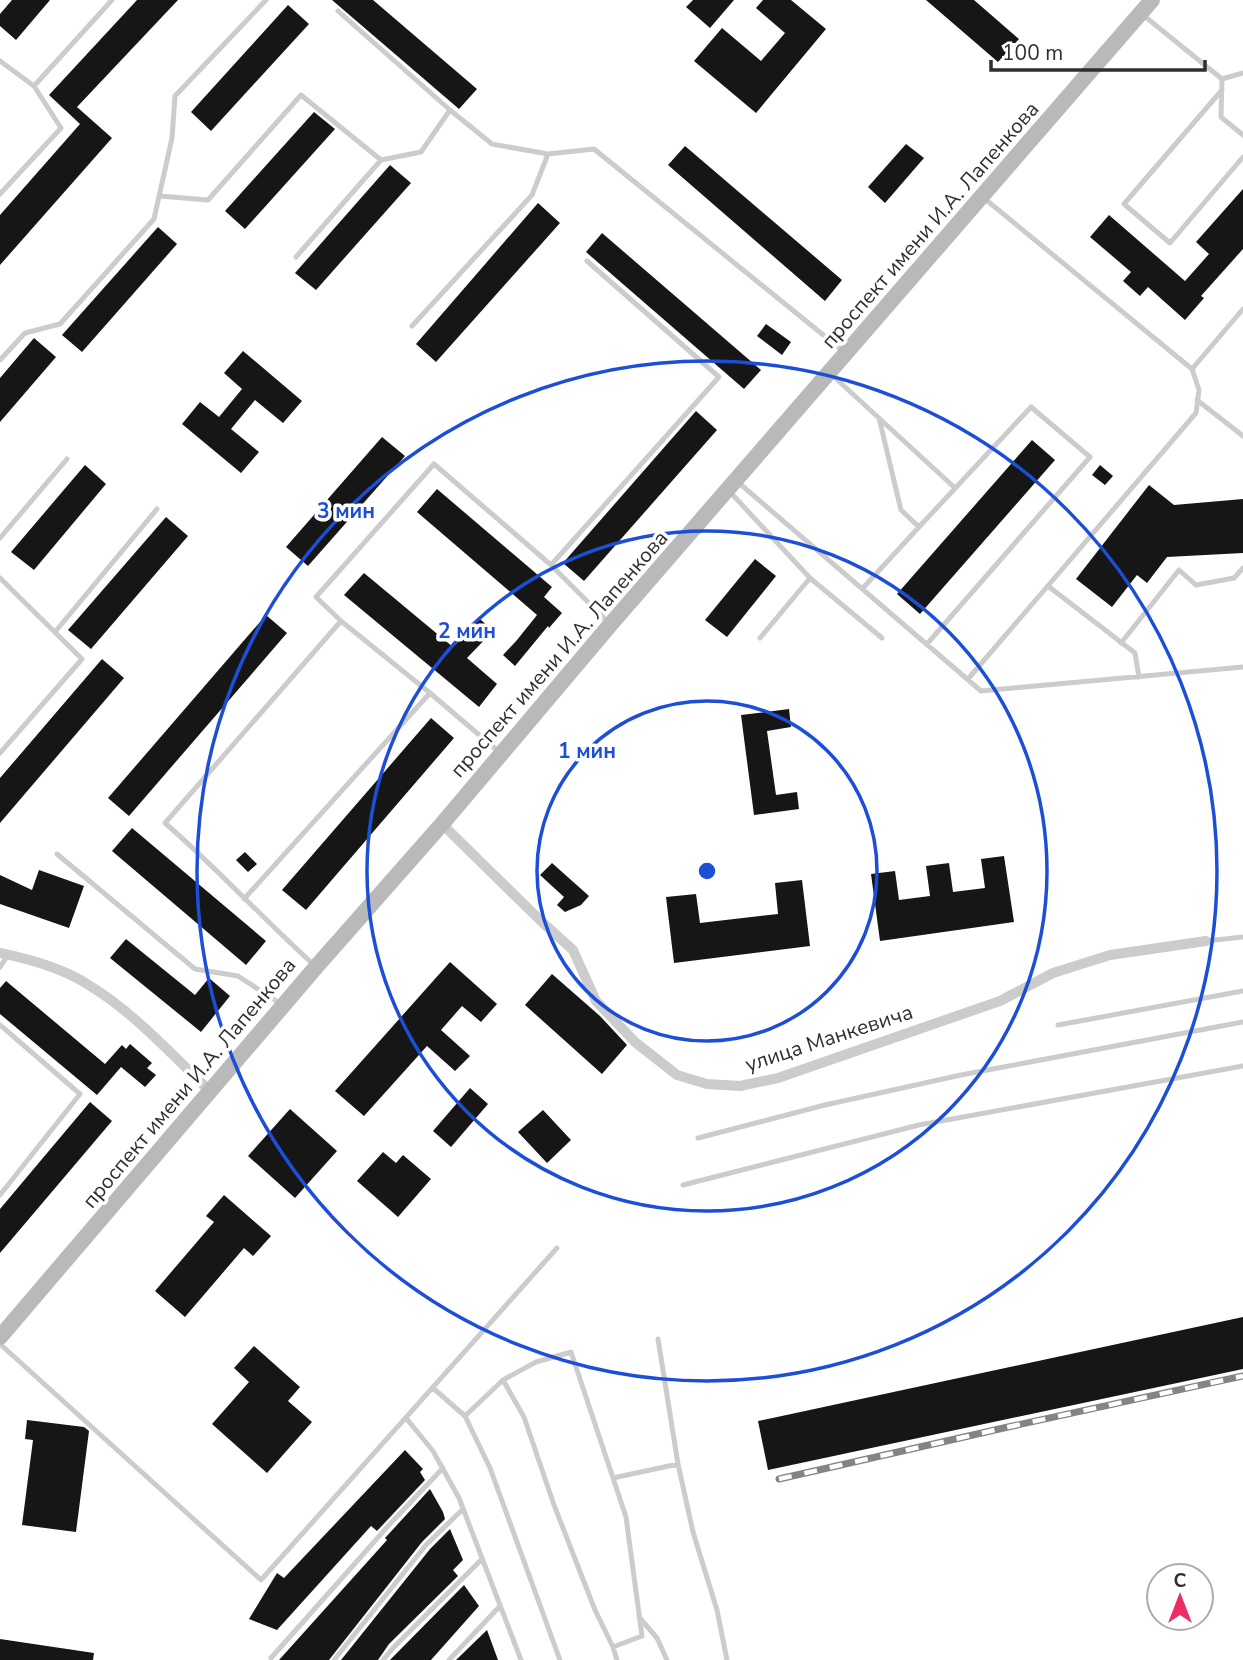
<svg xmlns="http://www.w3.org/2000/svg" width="1243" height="1660" font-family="'Nunito Sans',sans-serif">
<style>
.building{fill:#161616}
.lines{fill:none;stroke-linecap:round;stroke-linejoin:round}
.lane{stroke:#ccc;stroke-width:5}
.street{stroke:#ccc;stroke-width:10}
.secondary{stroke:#b9b9b9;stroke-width:16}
.rail-casing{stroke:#848484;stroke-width:7}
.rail{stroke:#fff;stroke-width:4.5;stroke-dasharray:13;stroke-linecap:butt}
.ring{fill:none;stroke:#1d4ed8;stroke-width:3.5}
.labels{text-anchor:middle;stroke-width:7;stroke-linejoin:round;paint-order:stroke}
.street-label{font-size:21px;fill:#2f2f2f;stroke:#fff}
.centre{fill:#1d4ed8;stroke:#fff;stroke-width:3.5}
.ring-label{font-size:21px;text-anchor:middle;font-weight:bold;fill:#1d4ed8;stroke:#fff;stroke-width:7;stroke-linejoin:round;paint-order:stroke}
</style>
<rect width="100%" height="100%" fill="#fff"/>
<path class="building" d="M 12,0 L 50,0 L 16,40 L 0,26 L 0,14 Z
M 137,0 L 178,0 L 77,107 L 112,138 L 0,265 L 0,215 L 80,124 L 49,95 Z
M 332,0 L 373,0 L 477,89 L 459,109 Z
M 693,0 L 734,0 L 710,28 L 686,7 Z
M 763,0 L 791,0 L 826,29 L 756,113 L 694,61 L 722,28 L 761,61 L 785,33 L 756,8 Z
M 926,0 L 974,0 L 1019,39 L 998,62 Z
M 288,5 L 309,24 L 211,131 L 191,112 Z
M 314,112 L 335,129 L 245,229 L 225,211 Z
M 906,144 L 924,158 L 885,203 L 868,187 Z
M 685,146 L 842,280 L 825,301 L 668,165 Z
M 390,165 L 411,183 L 316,290 L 295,273 Z
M 1243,189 L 1243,249 L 1201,296 L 1204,298 L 1185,320 L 1148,287 L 1140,296 L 1123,281 L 1131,272 L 1090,237 L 1109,215 L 1185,281 L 1209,254 L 1196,242 Z
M 538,203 L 560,223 L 436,362 L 416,344 Z
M 158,227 L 177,244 L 82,352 L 62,335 Z
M 602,233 L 761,370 L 744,389 L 586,252 Z
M 766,324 L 791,342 L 782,355 L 757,336 Z
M 34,338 L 56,357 L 0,422 L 0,378 Z
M 243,351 L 302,401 L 283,423 L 255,400 L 231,429 L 259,452 L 241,473 L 182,424 L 200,402 L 219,417 L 242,389 L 224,373 Z
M 696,411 L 717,430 L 584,581 L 563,563 Z
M 382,437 L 405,456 L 308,566 L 286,547 Z
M 1032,440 L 1055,460 L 920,614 L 897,594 Z
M 85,465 L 106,484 L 34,570 L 11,552 Z
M 1100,465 L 1113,476 L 1105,485 L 1092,475 Z
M 1149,485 L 1174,505 L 1243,499 L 1243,553 L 1167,557 L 1147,583 L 1137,575 L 1112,607 L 1076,579 Z
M 437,489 L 552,587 L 544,597 L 562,613 L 549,628 L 548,626 L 515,666 L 503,655 L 517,640 L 537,615 L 417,512 Z
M 166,517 L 188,536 L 91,649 L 68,630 Z
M 755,559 L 776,576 L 727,637 L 705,620 Z
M 364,573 L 453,647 L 480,619 L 493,631 L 467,658 L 497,684 L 479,707 L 344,595 Z
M 266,615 L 287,633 L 129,816 L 108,798 Z
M 102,659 L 124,678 L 0,823 L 0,778 Z
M 789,709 L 791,727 L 767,731 L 776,795 L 797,792 L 799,809 L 754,815 L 741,715 Z
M 431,718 L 454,738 L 306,910 L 282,890 Z
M 132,828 L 266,941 L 246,965 L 112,851 Z
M 245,852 L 257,864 L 248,872 L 236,860 Z
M 1004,856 L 1014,922 L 880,941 L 871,874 L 895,871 L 899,900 L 930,896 L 926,866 L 949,863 L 953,892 L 985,888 L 981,859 Z
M 552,863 L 589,896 L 581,905 L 565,912 L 557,905 L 564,897 L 540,875 Z
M 39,870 L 84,886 L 69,928 L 0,904 L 0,875 L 32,890 Z
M 802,880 L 810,946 L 674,963 L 666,897 L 696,894 L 700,923 L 778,914 L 775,883 Z
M 126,939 L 195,995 L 209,978 L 230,996 L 201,1032 L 110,958 Z
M 450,962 L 497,1004 L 481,1022 L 462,1006 L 441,1030 L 470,1056 L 455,1071 L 427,1046 L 364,1116 L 335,1091 Z
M 552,974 L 600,1016 L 627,1045 L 602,1074 L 525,1005 Z
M 6,981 L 105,1064 L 122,1045 L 126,1049 L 130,1044 L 152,1063 L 147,1068 L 156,1075 L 145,1087 L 121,1067 L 97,1095 L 0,1014 L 0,988 Z
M 470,1088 L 488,1104 L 451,1147 L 433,1131 Z
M 90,1102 L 112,1121 L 0,1253 L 0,1209 Z
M 290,1109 L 337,1151 L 295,1198 L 248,1156 Z
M 543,1110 L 571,1140 L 547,1163 L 518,1132 Z
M 383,1152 L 396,1163 L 403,1155 L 431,1179 L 398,1217 L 357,1181 Z
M 224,1195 L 271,1236 L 253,1256 L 244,1248 L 185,1317 L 155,1291 L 214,1222 L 206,1216 Z
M 1243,1317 L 1243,1369 L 768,1470 L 758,1421 Z
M 254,1346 L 300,1387 L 288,1401 L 312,1422 L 267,1473 L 212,1424 L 249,1382 L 234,1368 Z
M 27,1420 L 84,1427 L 89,1431 L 76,1532 L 22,1525 L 33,1440 L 25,1439 Z
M 405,1450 L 423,1469 L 420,1472 L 425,1480 L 377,1531 L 371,1526 L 277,1630 L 249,1619 L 277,1573 L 284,1578 Z
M 430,1489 L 443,1512 L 445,1519 L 422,1542 L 329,1660 L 279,1660 L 387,1540 L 385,1538 Z
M 450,1529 L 463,1560 L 453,1570 L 458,1576 L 389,1644 L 378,1660 L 341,1660 L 430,1549 Z
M 464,1585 L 479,1606 L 431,1660 L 390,1660 Z
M 487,1630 L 498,1660 L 456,1660 Z
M 0,1639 L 94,1653 L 93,1660 L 0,1660 Z"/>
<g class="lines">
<path class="lane" d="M 338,11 L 450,110 L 492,144 L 548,154 L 594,149 L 843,351
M 1143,15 L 1222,79
M 0,61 L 34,86 L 61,128 L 0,194
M 1243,73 L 1222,79 L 1221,117 L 1243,135
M 34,86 L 112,0
M 1222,90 L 1124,204 L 1170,243 L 1243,157
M 159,196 L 208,200 L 301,95 L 381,160
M 985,199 L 1192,369 L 1243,309
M 296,257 L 381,160 L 421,152 L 450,110
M 412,326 L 532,195 L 548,154
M 0,360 L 25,333 L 60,324 L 154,219 L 172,138 L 175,96 L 266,0
M 831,374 L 955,488
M 1197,400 L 1243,436
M 879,418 L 901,510 L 919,527 L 1031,407 L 1090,457 L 927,644
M 739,483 L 981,691 L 1243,667
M 730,492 L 810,578 L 882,638
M 0,538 L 67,459
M 551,565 L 719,377 L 587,261
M 0,578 L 82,659 L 0,753
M 1048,586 L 1135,653 L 1139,677
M 862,589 L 919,527
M 55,632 L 157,509
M 760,638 L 810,578
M 1121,643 L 1179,570 L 1196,585 L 1234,578 L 1243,568
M 968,679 L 1196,413 L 1199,390 L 1192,369
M 498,751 L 430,693 L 341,621 L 316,597 L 434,464 L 551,565 L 608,622
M 57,854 L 195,969 L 238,976 L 281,1004
M 244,899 L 430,693
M 1206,941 L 1243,937
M 314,965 C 263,919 217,868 165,823 L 341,621
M 0,967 L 8,955
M 0,1025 L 80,1094 L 0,1195
M 1058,1025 L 1243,991
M 698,1138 L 825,1105 L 961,1075 L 1243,1022
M 683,1185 L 919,1125 L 1243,1066
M 658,1339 L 678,1464
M 0,1344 L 261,1580 L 557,1248
M 433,1388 L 465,1416 L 490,1468 L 560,1660
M 465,1416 L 503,1380 L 536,1362 L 571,1352 L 626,1517 L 642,1636 L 613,1647 L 595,1610 L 554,1505 L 524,1417 L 503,1380
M 406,1418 L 433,1451 L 459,1498 L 521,1660
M 613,1478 L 678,1464 L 693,1532 L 717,1610 L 727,1660
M 639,1617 L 657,1638 L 667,1660
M 613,1647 L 617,1660
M 271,1658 L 389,1525 L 443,1468
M 334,1660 L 426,1545 L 463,1509
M 383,1660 L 393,1648 L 482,1559
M 449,1660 L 500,1606"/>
<path class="street" d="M 442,824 L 542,922 L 573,950 L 596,1001 L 635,1042 L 677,1075 L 707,1084 L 740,1086 L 778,1078 L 1000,1001 L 1053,973 L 1110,955 L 1206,941
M 0,953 C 29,959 62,968 87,984 C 134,1012 171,1054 210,1091"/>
<path class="secondary" d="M 0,1337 L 316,967 L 442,824 L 610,625 L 1152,0"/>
<defs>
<path id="rail" d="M 779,1479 L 1008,1427 L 1243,1376"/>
</defs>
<use href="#rail" class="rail-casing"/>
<use href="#rail" class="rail"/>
</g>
<g class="ring">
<circle cx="707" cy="871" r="170"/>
<circle cx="707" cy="871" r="340"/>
<circle cx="707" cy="871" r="510"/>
</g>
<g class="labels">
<g class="street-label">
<text transform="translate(930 225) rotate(-49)" y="7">проспект имени И.А. Лапенкова</text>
<text transform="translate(559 654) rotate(-49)" y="7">проспект имени И.А. Лапенкова</text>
<text transform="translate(829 1038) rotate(-18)" y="7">улица Манкевича</text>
<text transform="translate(189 1083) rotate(-50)" y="7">проспект имени И.А. Лапенкова</text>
</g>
</g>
<circle cx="707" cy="871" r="10" class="centre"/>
<g class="ring-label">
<text x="346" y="518">3 мин</text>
<text x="467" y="638">2 мин</text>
<text x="587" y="758">1 мин</text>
</g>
<g transform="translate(1180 1597)"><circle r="33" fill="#ffffff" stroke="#acacac" stroke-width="2"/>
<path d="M0-5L12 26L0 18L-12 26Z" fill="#ec2c62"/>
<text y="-10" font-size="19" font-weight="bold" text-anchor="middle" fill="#2f2f2f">С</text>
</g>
<path d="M991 60v10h214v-10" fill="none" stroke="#2f2f2f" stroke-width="3.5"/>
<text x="1002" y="60" font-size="21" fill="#2f2f2f" stroke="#ffffff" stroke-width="5" paint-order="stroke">100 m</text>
</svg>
